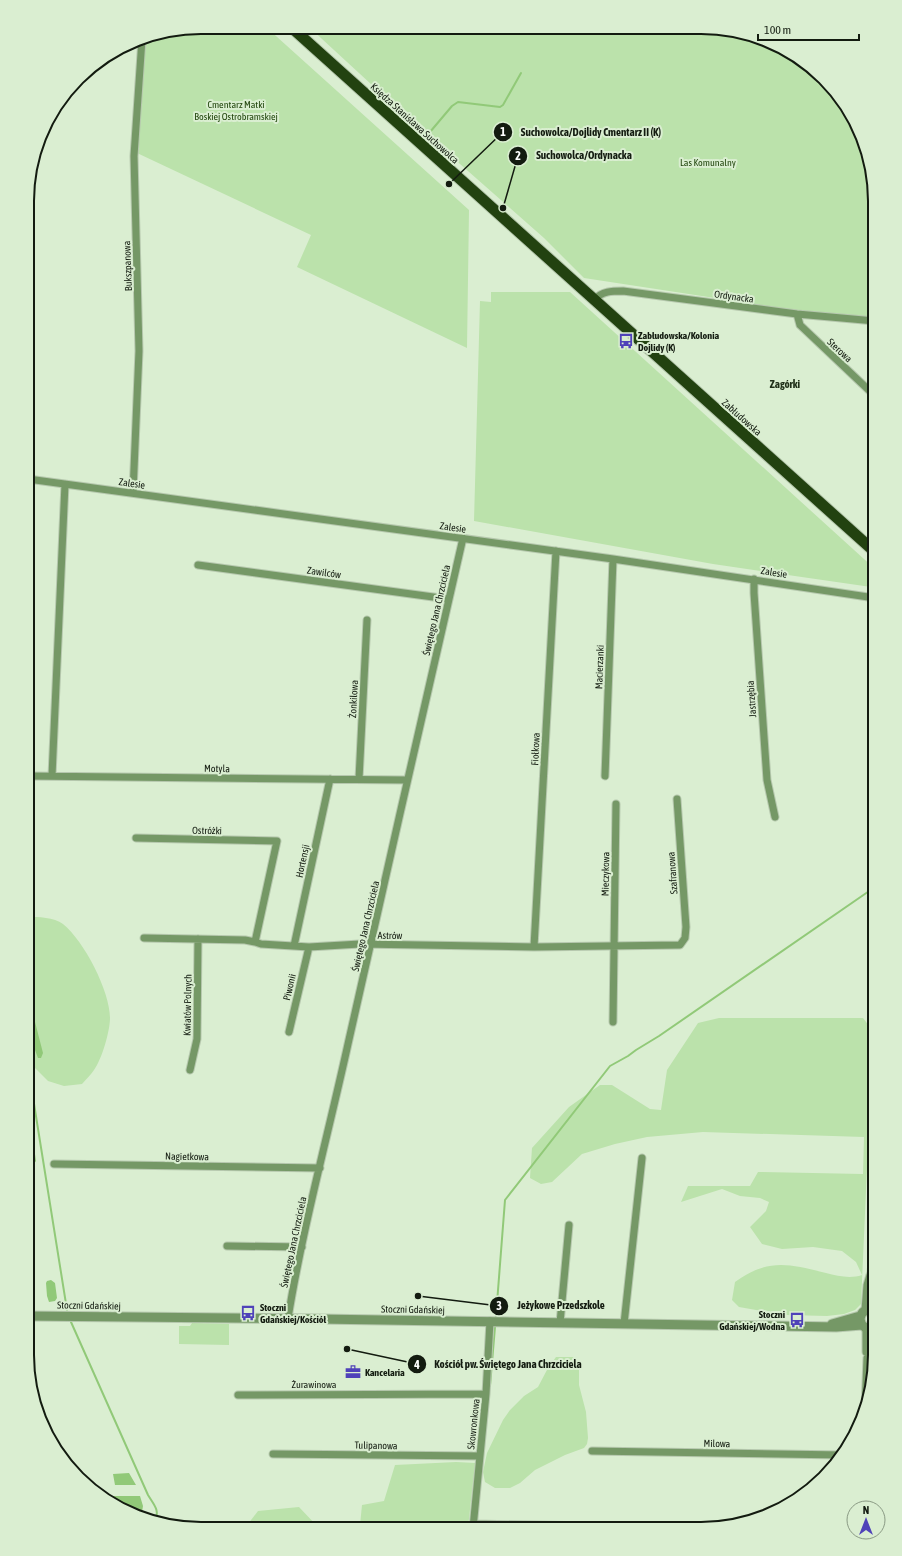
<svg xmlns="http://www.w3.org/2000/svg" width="902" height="1556" font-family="'Asap Condensed',sans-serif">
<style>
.green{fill:#bbe2ab}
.water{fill:#91c978}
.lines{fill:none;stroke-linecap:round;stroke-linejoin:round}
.stream{stroke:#91c978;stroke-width:2}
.minor-casing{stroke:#b6c8ae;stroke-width:9}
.tertiary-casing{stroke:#b6c8ae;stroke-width:11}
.trunk-casing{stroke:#b6c8ae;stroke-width:13}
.minor{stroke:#759866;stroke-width:7}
.tertiary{stroke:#759866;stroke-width:9}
.trunk{stroke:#224210;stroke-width:11}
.labels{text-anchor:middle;stroke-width:4;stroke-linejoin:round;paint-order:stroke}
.park-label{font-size:10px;fill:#22460e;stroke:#daeed1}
.street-label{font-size:10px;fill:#131b10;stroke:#daeed1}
.poi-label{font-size:10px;font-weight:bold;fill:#131b10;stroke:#daeed1;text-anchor:start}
.neighbourhood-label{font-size:11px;font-weight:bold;fill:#203019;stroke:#daeed1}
.rim{fill:none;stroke:#131b10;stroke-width:2}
.leader{fill:none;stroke:#131b10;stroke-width:1.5}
.callout-dot{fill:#131b10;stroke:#daeed1;stroke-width:1.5}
.mark-label{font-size:12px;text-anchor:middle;font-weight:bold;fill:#fff}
.callout-label{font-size:11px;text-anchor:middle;font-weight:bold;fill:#131b10;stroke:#daeed1;stroke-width:4;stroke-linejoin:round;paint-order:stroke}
</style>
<rect width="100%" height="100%" fill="#daeed1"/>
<path class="green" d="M 201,27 L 266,27 L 469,210 L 467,348 L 297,267 L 311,235 L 137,153 L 145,38 Z
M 309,27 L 724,29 L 768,40 L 807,63 L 839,95 L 862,134 L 875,201 L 875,317 L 800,311 L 584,278 L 544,238 L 410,120 Z
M 491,292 L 570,292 L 875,569 L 875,584 L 871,587 L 713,564 L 474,521 L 480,301 L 491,302 Z
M 28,917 C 38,917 54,917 63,924 C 84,941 110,991 110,1018 C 110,1031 102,1059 94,1070 C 91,1075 86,1079 82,1084 L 64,1086 L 48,1081 L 27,1060 Z
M 719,1018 L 863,1018 L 873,1031 L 861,1304 L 855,1310 L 844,1314 L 827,1316 L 787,1315 L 756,1310 L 739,1307 L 732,1300 L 735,1282 C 768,1258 789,1264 826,1273 C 838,1276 850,1279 862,1275 L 856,1262 L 842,1251 L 813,1247 L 782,1249 L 762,1244 L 750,1227 L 766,1211 L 769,1202 L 760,1198 L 740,1196 L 722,1189 L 681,1202 L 688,1186 L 750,1186 L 758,1172 L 863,1174 L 864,1137 L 703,1132 L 647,1137 L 615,1144 L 582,1154 L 552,1182 L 541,1184 L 530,1178 L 532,1148 L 569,1107 L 600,1085 L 612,1085 L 650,1109 L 661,1110 L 667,1070 L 698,1023 Z
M 192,1323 L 229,1324 L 229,1345 L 179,1344 L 179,1326 L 190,1326 Z
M 556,1357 L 573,1357 L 579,1365 L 579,1385 L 586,1412 L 588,1438 L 587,1444 L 584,1448 L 565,1455 L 535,1470 L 520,1483 L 510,1488 L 495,1488 L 485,1482 L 483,1472 L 487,1453 L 503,1420 L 510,1410 L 524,1396 L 538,1387 L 548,1368 Z
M 456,1462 L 475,1463 L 468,1528 L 353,1528 L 360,1525 L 362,1505 L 384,1501 L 395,1465 Z
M 299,1507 L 317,1526 L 327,1528 L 245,1528 L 258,1511 Z"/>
<path class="water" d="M 30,1013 L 32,1015 L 34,1018 L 43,1053 L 41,1058 L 38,1058 L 32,1042 L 30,1042 L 27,1044 L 27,1014 Z
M 27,1112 L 30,1119 L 36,1161 C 34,1164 31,1167 27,1166 Z
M 51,1280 L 55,1283 L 57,1298 L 55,1301 L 49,1302 L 47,1296 L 46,1283 L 47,1281 Z
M 129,1473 L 136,1485 L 115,1485 L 113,1474 Z
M 101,1496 L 140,1496 L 143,1506 L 142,1512 L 126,1511 Z"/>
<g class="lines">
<path class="stream" d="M 430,132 L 452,106 L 458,102 L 500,107 L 503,105 L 521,73
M 27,1060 L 67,1310
M 496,1316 L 505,1200 L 610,1066 L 628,1056 L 636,1050 L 659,1036 L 875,887
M 71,1322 L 148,1495 C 154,1505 160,1510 155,1521
M 490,1386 L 495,1327"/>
<defs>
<path id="minor" d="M 594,300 C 602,291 612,291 623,291 L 797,314 L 875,321
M 797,314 L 800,325 L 875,396
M 28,479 L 613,559 L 875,598
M 133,493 L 139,351 L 134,156 L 142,39
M 198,565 L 448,599
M 754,579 L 754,593 L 767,780 L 775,817
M 28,776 L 406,780
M 52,776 L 65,484
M 605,776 L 613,559
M 359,779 L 367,620
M 136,838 L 277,841 L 255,942
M 144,938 L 245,940 L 255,942 L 261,944 L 309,947 L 360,944 L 534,947 L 680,945 L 685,938 L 686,927 L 677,799
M 294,946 L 330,779
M 534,947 L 556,551
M 613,1022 L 616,804
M 289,1032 L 309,947
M 190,1070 L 197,1039 L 198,939
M 54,1164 L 320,1168
M 227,1246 L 302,1247
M 873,1309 L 871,1274 L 875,1221
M 865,1310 L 867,1285 L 870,1275
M 288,1318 C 303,1226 328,1135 348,1044 C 386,875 424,707 463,538
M 560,1323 L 569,1225
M 624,1324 L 642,1158
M 866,1328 L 866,1352
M 238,1395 L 486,1394
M 865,1409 L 867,1358 L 870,1352 L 874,1328
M 592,1451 L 843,1455
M 273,1454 L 480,1456
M 473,1524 L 709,1528
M 473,1528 L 486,1394 L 490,1321"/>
<path id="tertiary" d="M 27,1316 L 319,1319 L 836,1327 L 862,1325
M 832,1324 L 860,1316
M 875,1328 C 867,1330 861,1327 860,1319 C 861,1311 867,1308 875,1310"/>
<path id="trunk" d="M 291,27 L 875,552"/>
</defs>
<use href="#minor" class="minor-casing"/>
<use href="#tertiary" class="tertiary-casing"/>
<use href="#trunk" class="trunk-casing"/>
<use href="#minor" class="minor"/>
<use href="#tertiary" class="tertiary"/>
<use href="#trunk" class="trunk"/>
</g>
<defs>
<symbol id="bus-bare" viewBox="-9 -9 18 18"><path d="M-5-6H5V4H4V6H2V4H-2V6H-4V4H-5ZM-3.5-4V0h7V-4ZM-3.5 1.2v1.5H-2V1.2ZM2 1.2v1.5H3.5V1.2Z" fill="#4f42b9" stroke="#daeed1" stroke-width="2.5" paint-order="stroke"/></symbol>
<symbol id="office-bare" viewBox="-9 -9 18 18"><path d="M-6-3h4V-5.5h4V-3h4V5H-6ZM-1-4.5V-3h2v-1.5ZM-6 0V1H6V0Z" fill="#4f42b9" stroke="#daeed1" stroke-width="2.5" paint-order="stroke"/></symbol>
</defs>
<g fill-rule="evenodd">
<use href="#bus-bare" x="615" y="330" width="22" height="22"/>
<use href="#bus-bare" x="237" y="1302" width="22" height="22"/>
<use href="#bus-bare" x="786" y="1309" width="22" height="22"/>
<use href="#office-bare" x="342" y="1361" width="22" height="22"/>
</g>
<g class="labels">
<g class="park-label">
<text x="236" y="108">Cmentarz Matki<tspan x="236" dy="12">Boskiej Ostrobramskiej</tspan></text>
<text x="708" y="166">Las Komunalny</text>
</g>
<g class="street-label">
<text transform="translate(415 123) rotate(42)" y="4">Księdza Stanisława Suchowolca</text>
<text transform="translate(127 266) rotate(-92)" y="4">Bukszpanowa</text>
<text transform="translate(734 296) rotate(8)" y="4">Ordynacka</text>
<text transform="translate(840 350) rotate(43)" y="4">Sterowa</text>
<text transform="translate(742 417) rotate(42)" y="4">Zabłudowska</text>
<text transform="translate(132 483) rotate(8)" y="4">Zalesie</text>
<text transform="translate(453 527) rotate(8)" y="4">Zalesie</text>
<text transform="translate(324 572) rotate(8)" y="4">Zawilców</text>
<text transform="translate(774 572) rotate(9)" y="4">Zalesie</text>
<text transform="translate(436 610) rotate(-77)" y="4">Świętego Jana Chrzciciela</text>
<text transform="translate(599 667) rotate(-88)" y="4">Macierzanki</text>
<text transform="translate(353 699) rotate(-87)" y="4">Żonkilowa</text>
<text transform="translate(751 699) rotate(-94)" y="4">Jastrzębia</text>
<text transform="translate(535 749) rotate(-87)" y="4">Fiołkowa</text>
<text transform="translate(217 768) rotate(1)" y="4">Motyla</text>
<text transform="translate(207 830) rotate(1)" y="4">Ostróżki</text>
<text transform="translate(302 861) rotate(-78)" y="4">Hortensji</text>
<text transform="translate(672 873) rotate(-94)" y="4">Szafranowa</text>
<text transform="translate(605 874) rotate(-89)" y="4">Mieczykowa</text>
<text transform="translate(365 926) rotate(-77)" y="4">Świętego Jana Chrzciciela</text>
<text transform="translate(390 935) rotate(1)" y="4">Astrów</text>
<text transform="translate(289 987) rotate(-77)" y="4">Piwonii</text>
<text transform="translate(187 1005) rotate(-89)" y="4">Kwiatów Polnych</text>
<text transform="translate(187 1156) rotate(1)" y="4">Nagietkowa</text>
<text transform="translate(293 1242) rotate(-78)" y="4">Świętego Jana Chrzciciela</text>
<text transform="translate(89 1305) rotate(1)" y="4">Stoczni Gdańskiej</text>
<text transform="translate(413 1309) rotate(1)" y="4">Stoczni Gdańskiej</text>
<text x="314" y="1388">Żurawinowa</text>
<text transform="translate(473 1424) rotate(-84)" y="4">Skowronkowa</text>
<text transform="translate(717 1443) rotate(1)" y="4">Milowa</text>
<text transform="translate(376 1445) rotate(1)" y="4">Tulipanowa</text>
</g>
<g class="poi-label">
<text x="638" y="339">Zabłudowska/Kolonia<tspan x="638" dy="12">Dojlidy (K)</tspan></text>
<text x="260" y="1311">Stoczni<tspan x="260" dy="12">Gdańskiej/Kościół</tspan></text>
<text x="785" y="1318" text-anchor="end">Stoczni<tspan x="785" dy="12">Gdańskiej/Wodna</tspan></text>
<text x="365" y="1376">Kancelaria</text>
</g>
<g class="neighbourhood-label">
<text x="785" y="388">Zagórki</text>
</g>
</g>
<path d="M0 0H902V1556H0ZM201 34H701A167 167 0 0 1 868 201V1355A167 167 0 0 1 701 1522H201A167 167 0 0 1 34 1355V201A167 167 0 0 1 201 34Z" fill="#daeed1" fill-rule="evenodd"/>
<path class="rim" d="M201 34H701A167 167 0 0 1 868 201V1355A167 167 0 0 1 701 1522H201A167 167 0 0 1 34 1355V201A167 167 0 0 1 201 34Z"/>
<path class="leader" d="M449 184L503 132M503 208L518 156M418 1296L499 1306M347 1349L417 1364"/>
<g class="callout-dot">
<circle cx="449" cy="184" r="4"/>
<circle cx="503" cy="208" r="4"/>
<circle cx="418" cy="1296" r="4"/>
<circle cx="347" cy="1349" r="4"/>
<circle cx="503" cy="132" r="10"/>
<circle cx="518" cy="156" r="10"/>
<circle cx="499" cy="1306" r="10"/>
<circle cx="417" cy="1364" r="10"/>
</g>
<g class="mark-label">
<text x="503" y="136">1</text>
<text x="518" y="160">2</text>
<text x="499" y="1310">3</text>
<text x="417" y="1369">4</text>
</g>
<g class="callout-label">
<text x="591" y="136">Suchowolca/Dojlidy Cmentarz II (K)</text>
<text x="584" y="159">Suchowolca/Ordynacka</text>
<text x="561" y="1309">Jeżykowe Przedszkole</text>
<text x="508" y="1368">Kościół pw. Świętego Jana Chrzciciela</text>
</g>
<g transform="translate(866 1520)"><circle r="19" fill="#daeed1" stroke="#8a9a84"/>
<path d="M0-3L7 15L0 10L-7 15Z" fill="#4f42b9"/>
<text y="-6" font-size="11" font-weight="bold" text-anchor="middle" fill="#131b10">N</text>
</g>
<path d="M758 34v6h101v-6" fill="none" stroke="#131b10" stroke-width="2"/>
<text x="764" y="34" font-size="12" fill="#131b10" stroke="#daeed1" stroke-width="3" paint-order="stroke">100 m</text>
</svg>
